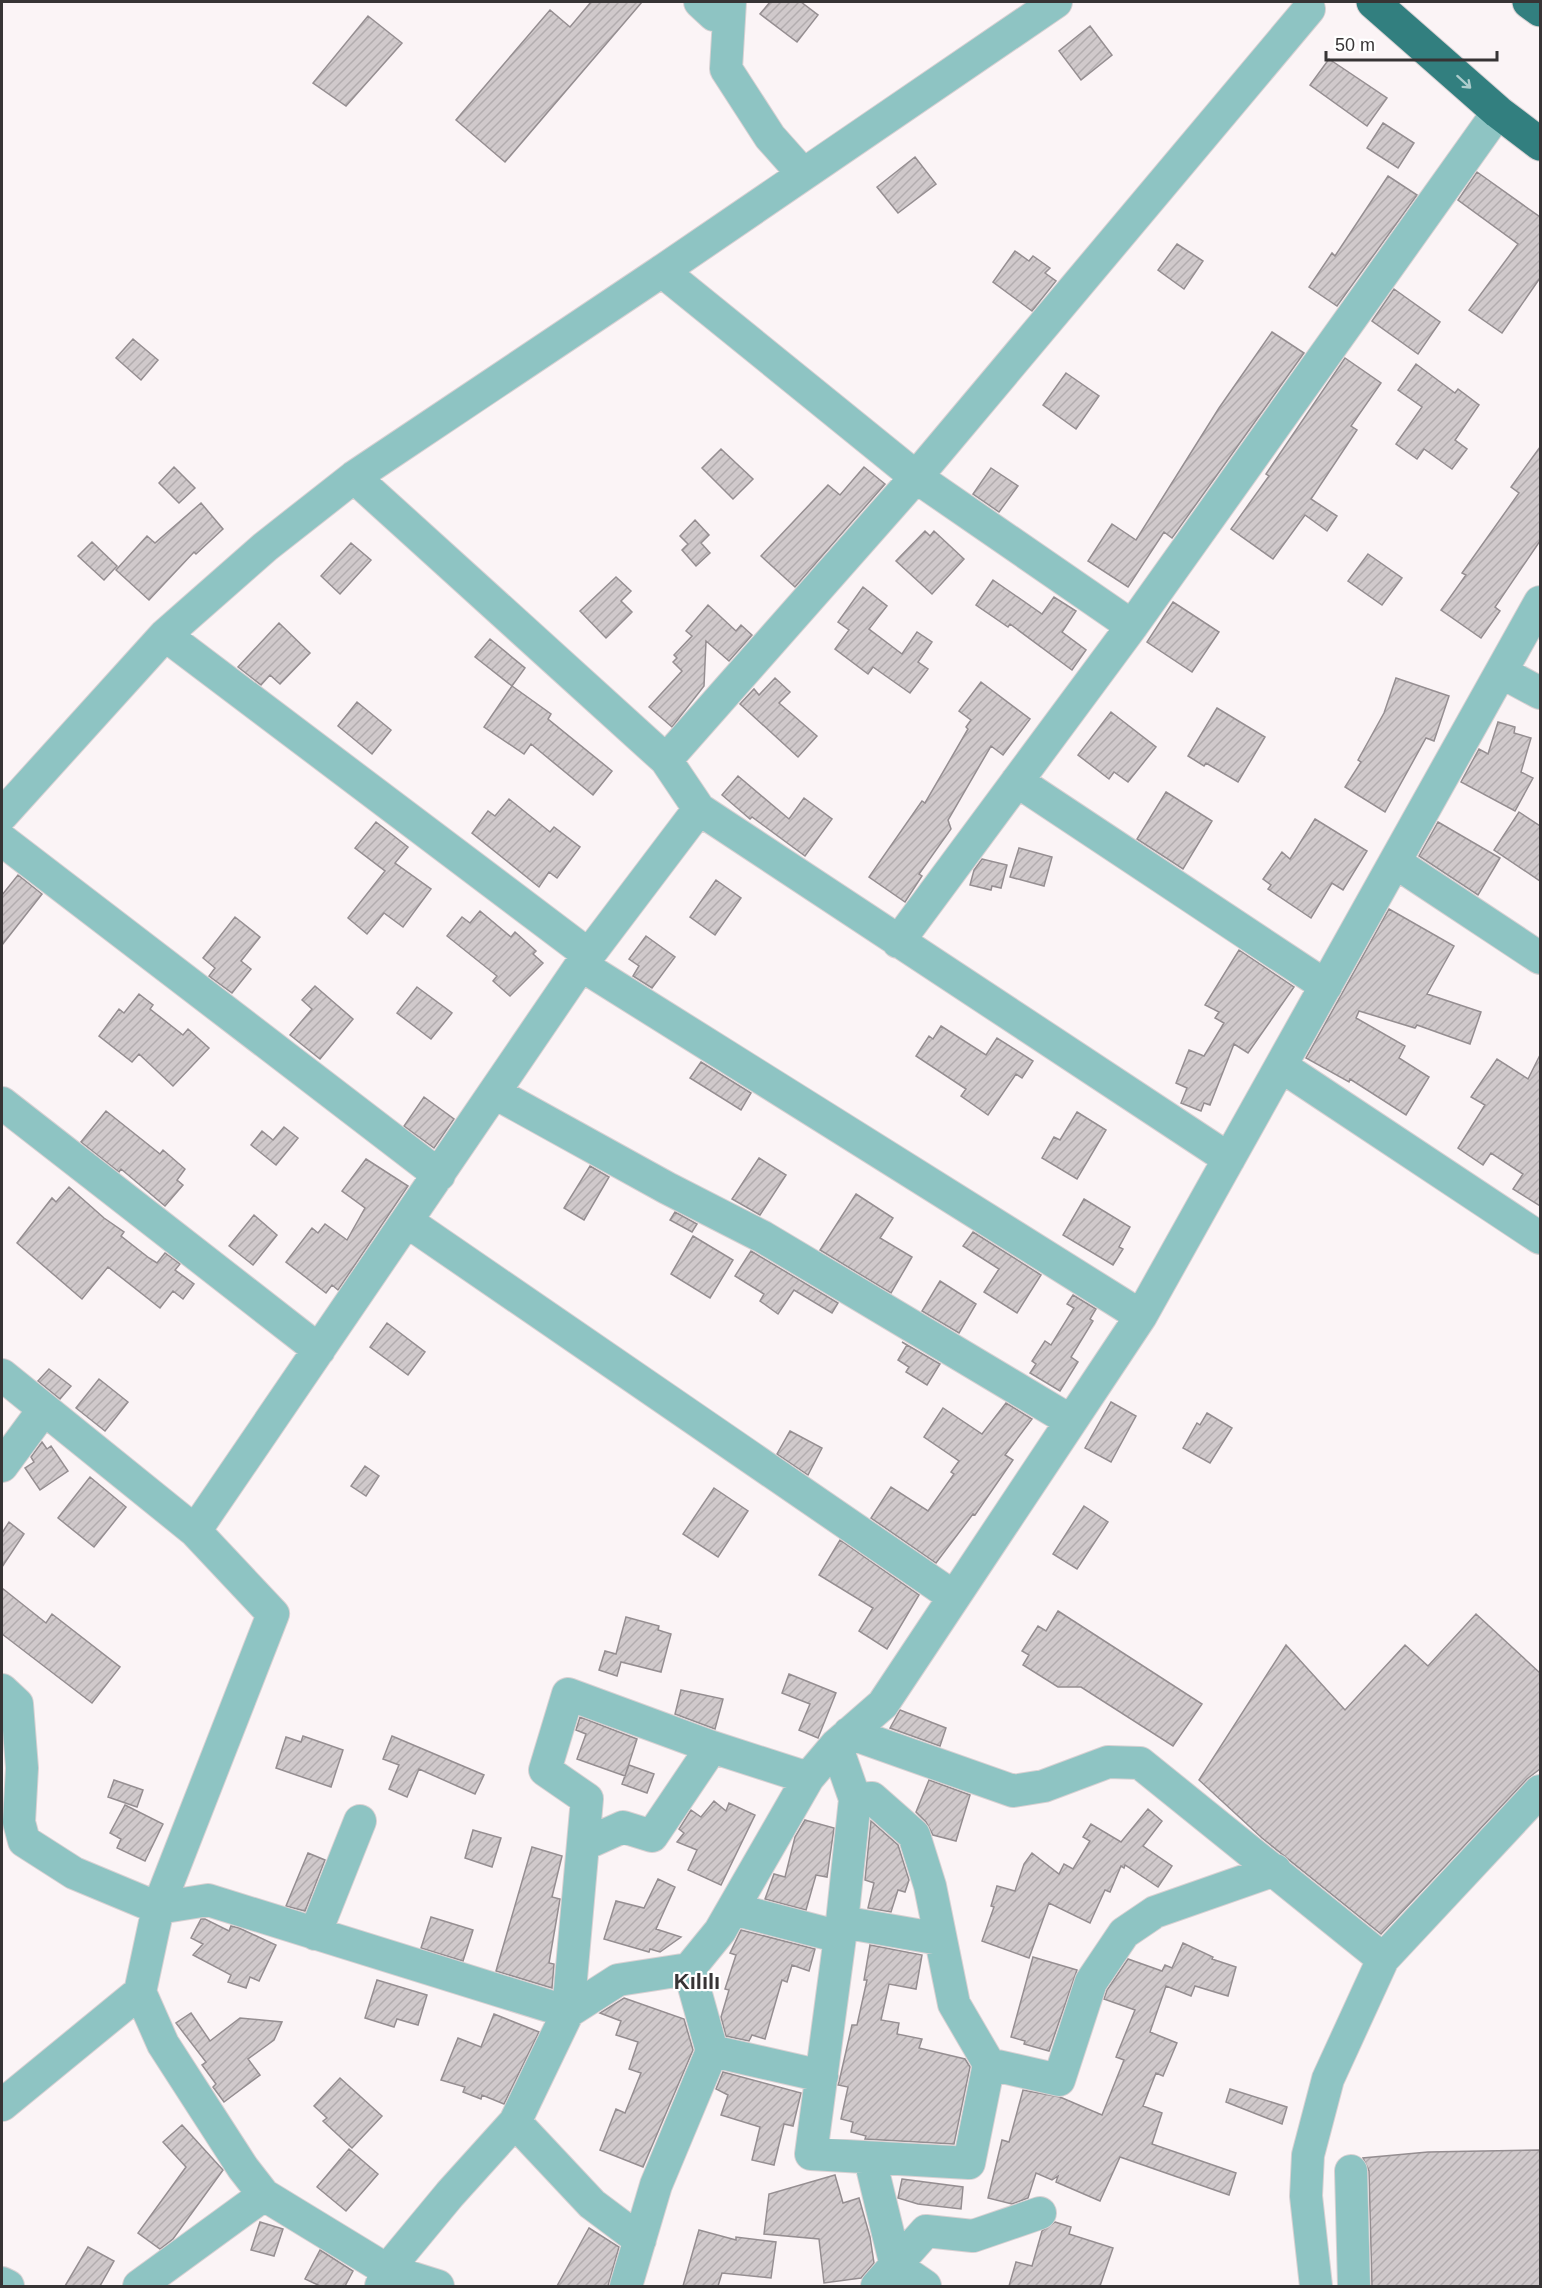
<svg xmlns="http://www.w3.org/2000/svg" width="1542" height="2288" font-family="Helvetica,sans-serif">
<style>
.building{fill:url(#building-hatch);stroke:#958e91;stroke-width:1.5}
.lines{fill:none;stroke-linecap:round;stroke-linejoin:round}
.minor-casing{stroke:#d8d1d3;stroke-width:34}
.highway-casing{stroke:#d8d1d3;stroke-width:35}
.minor{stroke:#8ec4c3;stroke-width:32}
.highway{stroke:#327f7f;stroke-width:33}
.oneway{stroke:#adcccc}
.labels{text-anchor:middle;stroke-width:4.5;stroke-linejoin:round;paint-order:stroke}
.quarter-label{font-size:22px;font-weight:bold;fill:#373435;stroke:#fff}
</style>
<defs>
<pattern id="building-hatch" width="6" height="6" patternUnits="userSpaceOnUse" patternTransform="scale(1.5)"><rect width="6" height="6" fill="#d0c9cb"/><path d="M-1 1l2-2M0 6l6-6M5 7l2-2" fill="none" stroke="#b3adaf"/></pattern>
</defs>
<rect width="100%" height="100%" fill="#fbf4f6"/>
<path class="building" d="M 591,2 L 642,2 L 505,162 L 456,120 L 550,10 L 570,27 Z
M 770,2 L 801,2 L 818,15 L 797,42 L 760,14 Z
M 368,16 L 402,43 L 346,106 L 313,83 Z
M 1090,26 L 1112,55 L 1081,80 L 1059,51 Z
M 1329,59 L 1387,98 L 1367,126 L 1310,85 Z
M 1383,123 L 1414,143 L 1398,168 L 1367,148 Z
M 915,157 L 936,184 L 898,213 L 877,187 Z
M 1477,172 L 1540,217 L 1540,278 L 1502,333 L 1469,310 L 1518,244 L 1458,200 Z
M 1388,176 L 1417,195 L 1337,306 L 1309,287 L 1332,253 L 1335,256 Z
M 1177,244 L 1203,261 L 1184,289 L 1158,270 Z
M 1015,251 L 1029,261 L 1033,256 L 1050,268 L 1045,273 L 1056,281 L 1032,311 L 993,282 Z
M 1394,289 L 1440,322 L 1418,354 L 1372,321 Z
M 1272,332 L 1304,353 L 1172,538 L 1164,532 L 1128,587 L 1088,561 L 1112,524 L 1136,540 L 1219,408 Z
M 133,339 L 158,360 L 141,380 L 116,358 Z
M 1345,358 L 1381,383 L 1351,426 L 1357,430 L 1311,499 L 1337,516 L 1327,531 L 1305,515 L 1273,559 L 1231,529 L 1269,476 L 1266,474 Z
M 1416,364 L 1455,393 L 1458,389 L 1479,405 L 1455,440 L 1467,449 L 1452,469 L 1424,449 L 1417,459 L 1396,444 L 1422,407 L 1398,390 Z
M 1066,373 L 1099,396 L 1076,429 L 1043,405 Z
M 1540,447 L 1540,541 L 1495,607 L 1500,611 L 1481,638 L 1441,610 L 1466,575 L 1462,573 L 1519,493 L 1511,487 Z
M 721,449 L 753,479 L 733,499 L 702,468 Z
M 174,467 L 195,488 L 179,503 L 159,483 Z
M 864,467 L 885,484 L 795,587 L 761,556 L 828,485 L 840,495 Z
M 991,468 L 1018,486 L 999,512 L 973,494 Z
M 201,503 L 223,529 L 196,554 L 194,552 L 149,600 L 116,570 L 147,536 L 155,543 Z
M 695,520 L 709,535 L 701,543 L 710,553 L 696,566 L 682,550 L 688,544 L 680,536 Z
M 925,531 L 930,536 L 934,531 L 964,559 L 932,594 L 896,561 Z
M 92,542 L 117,566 L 104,580 L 78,556 Z
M 351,543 L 371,560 L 340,594 L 321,576 Z
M 1368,554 L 1402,578 L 1382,605 L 1348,581 Z
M 616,577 L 631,591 L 621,601 L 632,612 L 606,638 L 580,611 Z
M 993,580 L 1042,614 L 1054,597 L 1076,611 L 1062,632 L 1086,650 L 1072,670 L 1010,624 L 1008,627 L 976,605 Z
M 863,587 L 887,606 L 869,629 L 902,654 L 917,632 L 932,642 L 918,662 L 928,669 L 910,693 L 873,667 L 868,674 L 835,649 L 849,630 L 838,622 Z
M 1173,602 L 1219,632 L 1192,672 L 1147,642 Z
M 708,605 L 736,631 L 741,625 L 752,635 L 729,661 L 706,641 L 704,686 L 672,727 L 649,707 L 682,671 L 673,662 L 677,658 L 674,655 L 692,636 L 686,631 Z
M 279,623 L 310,653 L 280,684 L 270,675 L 261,685 L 238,667 Z
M 490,639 L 525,668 L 512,686 L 475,657 Z
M 775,678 L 790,692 L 779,703 L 817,736 L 798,757 L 740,704 L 754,689 L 759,695 Z
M 1396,678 L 1449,696 L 1434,741 L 1426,738 L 1385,812 L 1345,787 L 1361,762 L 1358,760 L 1384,713 Z
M 981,682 L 1030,719 L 1003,755 L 991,746 L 948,820 L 951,829 L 919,874 L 922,876 L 905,902 L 869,877 L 922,801 L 925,803 L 968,729 L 966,727 L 971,720 L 959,711 Z
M 512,686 L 551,714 L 548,719 L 612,771 L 593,795 L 531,744 L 524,754 L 484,727 Z
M 357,702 L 391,730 L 372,754 L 338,726 Z
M 1217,708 L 1265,737 L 1238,782 L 1206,763 L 1204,766 L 1188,756 Z
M 1111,712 L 1156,747 L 1128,782 L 1114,772 L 1109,779 L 1078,755 Z
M 1498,722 L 1515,727 L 1514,733 L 1531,738 L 1521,772 L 1533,778 L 1515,811 L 1461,782 L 1479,749 L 1488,754 Z
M 738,776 L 789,819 L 804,798 L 832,819 L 805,856 L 752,817 L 750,819 L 722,795 Z
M 1166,792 L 1212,821 L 1183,869 L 1137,839 Z
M 509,799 L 550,832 L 554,827 L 580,847 L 557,878 L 549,872 L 539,887 L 472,833 L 488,811 L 495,816 Z
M 1519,812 L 1540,826 L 1540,881 L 1494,850 Z
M 1315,819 L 1367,851 L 1343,890 L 1332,883 L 1311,918 L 1268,889 L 1271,885 L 1263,879 L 1282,852 L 1290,859 Z
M 376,822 L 408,847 L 395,863 L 431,889 L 403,927 L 384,913 L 367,934 L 348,918 L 385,871 L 355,848 Z
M 1438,822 L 1500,858 L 1478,895 L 1419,856 Z
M 1019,848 L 1052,857 L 1044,886 L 1010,877 Z
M 982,859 L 1007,865 L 1001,888 L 992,886 L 991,890 L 970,885 L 974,870 Z
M 18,875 L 42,894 L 2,945 L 2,895 Z
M 716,880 L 741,898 L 715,935 L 690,917 Z
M 1389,909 L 1454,946 L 1427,994 L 1481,1012 L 1470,1044 L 1417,1025 L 1415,1028 L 1359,1011 L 1356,1018 L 1405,1046 L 1399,1058 L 1429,1077 L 1406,1115 L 1350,1079 L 1349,1082 L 1306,1058 Z
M 480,911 L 511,937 L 515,932 L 536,951 L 533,954 L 543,963 L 510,996 L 493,981 L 497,976 L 447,936 L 462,917 L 470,923 Z
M 235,917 L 260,937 L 241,961 L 251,969 L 232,993 L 209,976 L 215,968 L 203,958 Z
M 646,936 L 675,957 L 652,988 L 633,976 L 639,966 L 629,959 Z
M 1239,950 L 1294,987 L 1248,1053 L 1234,1044 L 1210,1105 L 1204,1103 L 1201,1111 L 1181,1103 L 1187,1088 L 1176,1083 L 1189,1050 L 1204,1056 L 1224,1023 L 1215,1018 L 1219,1012 L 1205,1005 Z
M 315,986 L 353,1019 L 320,1059 L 290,1035 L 312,1009 L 302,1000 Z
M 417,987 L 452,1013 L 431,1039 L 397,1013 Z
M 139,994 L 153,1005 L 150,1009 L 183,1035 L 188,1029 L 209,1048 L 173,1086 L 139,1054 L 132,1062 L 99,1036 L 119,1009 L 124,1013 Z
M 941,1026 L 986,1055 L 997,1038 L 1033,1061 L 1022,1078 L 1016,1074 L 988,1115 L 961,1096 L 966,1089 L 916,1056 L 929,1036 L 933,1039 Z
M 1540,1055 L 1540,1206 L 1513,1189 L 1523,1174 L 1491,1153 L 1483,1165 L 1458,1148 L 1485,1105 L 1471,1097 L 1497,1059 L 1528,1079 Z
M 701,1062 L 751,1093 L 741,1110 L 690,1078 Z
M 424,1097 L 454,1119 L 434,1148 L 404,1126 Z
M 106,1111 L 160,1154 L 163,1150 L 185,1169 L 177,1180 L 183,1185 L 165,1206 L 121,1169 L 119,1172 L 81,1142 Z
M 1077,1112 L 1106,1130 L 1077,1179 L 1042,1158 L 1054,1137 L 1060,1140 Z
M 284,1127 L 298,1138 L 276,1165 L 251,1145 L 262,1131 L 273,1140 Z
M 759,1158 L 786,1175 L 760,1215 L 732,1199 Z
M 366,1159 L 408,1186 L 338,1290 L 332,1285 L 326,1293 L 286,1262 L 312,1228 L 318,1233 L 325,1224 L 347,1240 L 365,1208 L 342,1191 Z
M 590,1166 L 609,1177 L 584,1220 L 564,1208 Z
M 69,1187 L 104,1218 L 124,1232 L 121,1236 L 149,1258 L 157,1263 L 165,1253 L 180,1264 L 175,1270 L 194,1284 L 183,1299 L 173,1291 L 160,1308 L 108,1267 L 82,1299 L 17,1243 L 52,1198 L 56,1202 Z
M 856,1194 L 893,1218 L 880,1238 L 912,1257 L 891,1293 L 820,1250 Z
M 1084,1199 L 1130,1227 L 1119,1247 L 1123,1249 L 1113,1265 L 1063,1235 Z
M 675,1212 L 697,1224 L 692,1232 L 670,1220 Z
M 254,1215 L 277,1235 L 253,1265 L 229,1246 Z
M 973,1232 L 1041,1275 L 1017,1313 L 984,1292 L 999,1269 L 963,1246 Z
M 693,1236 L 733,1260 L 710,1298 L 671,1274 Z
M 751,1251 L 838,1303 L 832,1313 L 794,1290 L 778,1314 L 760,1301 L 764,1294 L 735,1276 Z
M 940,1281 L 976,1304 L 959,1333 L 922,1311 Z
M 1073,1295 L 1096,1309 L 1090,1319 L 1093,1321 L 1071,1357 L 1078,1362 L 1060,1391 L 1030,1373 L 1036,1364 L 1032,1361 L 1045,1341 L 1051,1345 L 1074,1308 L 1067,1304 Z
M 387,1323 L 425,1352 L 408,1375 L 370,1347 Z
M 902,1342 L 940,1364 L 927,1385 L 906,1372 L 909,1367 L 898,1360 L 907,1345 Z
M 49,1369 L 71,1386 L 60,1399 L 38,1381 Z
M 99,1379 L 128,1402 L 105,1431 L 76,1408 Z
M 1111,1402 L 1136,1416 L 1111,1462 L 1085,1448 Z
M 1006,1403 L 1032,1419 L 1005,1455 L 1013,1460 L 975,1515 L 973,1514 L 936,1563 L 871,1518 L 891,1487 L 928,1511 L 954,1474 L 951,1472 L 959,1461 L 924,1437 L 943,1408 L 982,1434 Z
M 1207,1413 L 1232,1428 L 1210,1463 L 1183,1448 L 1197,1423 L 1200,1425 Z
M 790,1431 L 822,1448 L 808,1475 L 777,1454 Z
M 42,1442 L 47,1449 L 51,1446 L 68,1471 L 40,1490 L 25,1468 L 34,1462 L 31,1457 Z
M 365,1466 L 379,1476 L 366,1496 L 351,1486 Z
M 90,1477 L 126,1507 L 94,1547 L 58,1518 Z
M 714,1488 L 748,1511 L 718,1557 L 683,1534 Z
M 1084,1506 L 1108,1522 L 1077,1569 L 1053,1554 Z
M 9,1522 L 24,1534 L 2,1567 L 2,1533 Z
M 840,1540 L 919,1595 L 887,1649 L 859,1631 L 873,1608 L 819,1575 Z
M 2,1588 L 46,1623 L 52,1614 L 120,1667 L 92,1703 L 2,1634 Z
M 1058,1611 L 1202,1704 L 1173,1746 L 1081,1687 L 1058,1687 L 1023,1665 L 1029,1655 L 1022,1651 L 1038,1626 L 1046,1631 Z
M 1476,1614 L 1540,1673 L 1540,1769 L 1527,1779 L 1381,1934 L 1262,1838 L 1199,1780 L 1286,1645 L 1345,1710 L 1405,1645 L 1428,1666 Z
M 626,1617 L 659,1626 L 658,1630 L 671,1634 L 661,1672 L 621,1662 L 617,1676 L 599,1670 L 605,1651 L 616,1654 Z
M 789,1674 L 836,1693 L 818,1738 L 799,1730 L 810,1704 L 782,1693 Z
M 681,1690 L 723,1699 L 715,1729 L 675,1714 Z
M 900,1710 L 946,1728 L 940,1746 L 890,1728 Z
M 580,1717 L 637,1739 L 625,1776 L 577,1759 L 586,1734 L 576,1730 Z
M 303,1736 L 343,1750 L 331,1787 L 276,1768 L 286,1737 L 301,1742 Z
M 392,1736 L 484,1775 L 475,1794 L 419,1769 L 407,1797 L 389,1789 L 399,1765 L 383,1759 Z
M 629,1765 L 654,1774 L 647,1793 L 622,1784 Z
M 114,1780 L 143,1790 L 137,1807 L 108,1797 Z
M 929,1780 L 970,1795 L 956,1841 L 933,1835 L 926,1822 L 916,1812 Z
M 714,1801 L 726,1811 L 729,1803 L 755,1815 L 721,1885 L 688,1870 L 697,1850 L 677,1842 L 684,1833 L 679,1829 L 691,1810 L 701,1817 Z
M 125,1805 L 163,1824 L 145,1861 L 117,1848 L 121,1839 L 110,1833 Z
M 1148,1809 L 1162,1821 L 1143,1846 L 1172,1866 L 1158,1887 L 1125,1865 L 1124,1868 L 1121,1866 L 1110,1892 L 1105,1890 L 1090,1923 L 1049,1903 L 1029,1958 L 982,1941 L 994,1907 L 991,1906 L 997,1886 L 1015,1891 L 1024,1864 L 1032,1853 L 1059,1874 L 1064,1864 L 1073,1869 L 1090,1841 L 1083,1837 L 1091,1824 L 1121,1842 Z
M 805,1820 L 834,1828 L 827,1877 L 816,1875 L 806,1910 L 765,1899 L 774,1874 L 785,1877 L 795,1837 Z
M 871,1821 L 898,1845 L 909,1880 L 905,1892 L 898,1890 L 891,1912 L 868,1908 L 874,1883 L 865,1880 Z
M 473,1830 L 501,1838 L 492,1867 L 465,1858 Z
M 532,1847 L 562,1856 L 552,1897 L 560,1899 L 549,1963 L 554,1964 L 552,1988 L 496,1971 Z
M 308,1853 L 325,1860 L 305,1911 L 286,1906 Z
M 658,1879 L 675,1887 L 656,1929 L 681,1937 L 660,1952 L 650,1949 L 649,1952 L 604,1939 L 616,1901 L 644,1908 Z
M 431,1917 L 473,1930 L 463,1961 L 421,1948 Z
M 201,1919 L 205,1919 L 229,1931 L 231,1926 L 239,1928 L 276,1945 L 259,1981 L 250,1977 L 246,1988 L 228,1982 L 231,1975 L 193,1955 L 203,1944 L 191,1938 Z
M 741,1930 L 815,1949 L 809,1971 L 792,1965 L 787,1982 L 782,1980 L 765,2039 L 752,2035 L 749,2041 L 726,2036 L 721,2017 L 729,1990 L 725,1989 L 736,1955 L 730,1953 Z
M 1183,1943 L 1213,1957 L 1212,1959 L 1236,1967 L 1228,1996 L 1195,1986 L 1191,1996 L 1166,1986 L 1150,2032 L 1177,2043 L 1163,2076 L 1156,2073 L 1143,2106 L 1162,2113 L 1152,2144 L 1236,2173 L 1229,2195 L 1120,2157 L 1100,2201 L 1056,2182 L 1058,2176 L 1052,2180 L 1036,2173 L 1028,2198 L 1012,2204 L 988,2198 L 1002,2140 L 1009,2142 L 1023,2090 L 1060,2097 L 1102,2115 L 1124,2060 L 1116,2057 L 1135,2010 L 1104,1999 L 1107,1990 L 1128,1959 L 1162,1971 L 1165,1965 L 1172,1968 Z
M 870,1945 L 922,1955 L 916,1989 L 889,1984 L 881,2020 L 899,2023 L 897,2034 L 922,2039 L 919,2048 L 965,2059 L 970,2067 L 954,2144 L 865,2139 L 866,2136 L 851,2132 L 853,2122 L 841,2119 L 848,2087 L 838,2085 L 839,2082 L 852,2025 L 857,2025 L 867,1980 L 864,1980 Z
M 1033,1957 L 1077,1970 L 1049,2051 L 1024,2044 L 1025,2041 L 1011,2037 Z
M 377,1980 L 427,1995 L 418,2025 L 397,2019 L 394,2027 L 365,2018 Z
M 624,1998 L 684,2019 L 693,2050 L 643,2167 L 600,2150 L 616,2109 L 625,2113 L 641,2073 L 629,2069 L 638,2042 L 616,2035 L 621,2021 L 600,2013 Z
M 191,2013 L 210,2041 L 240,2018 L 282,2022 L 274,2040 L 248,2059 L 260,2075 L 224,2102 L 213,2087 L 216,2084 L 202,2065 L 206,2062 L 176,2023 Z
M 494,2014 L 539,2032 L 504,2104 L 482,2095 L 481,2099 L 463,2092 L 465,2087 L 441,2080 L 458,2038 L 481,2047 Z
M 723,2072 L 801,2093 L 793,2126 L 784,2124 L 774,2165 L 752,2160 L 760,2127 L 721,2115 L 728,2095 L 716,2089 Z
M 340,2078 L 382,2116 L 352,2148 L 323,2121 L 327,2118 L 314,2106 Z
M 1230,2089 L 1287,2107 L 1282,2124 L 1226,2102 Z
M 182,2125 L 223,2170 L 173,2239 L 160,2249 L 138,2233 L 186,2167 L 163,2142 Z
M 349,2149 L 378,2174 L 346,2211 L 317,2187 Z
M 1540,2150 L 1540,2286 L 1372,2286 L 1369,2171 L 1363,2158 L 1428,2152 Z
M 835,2175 L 843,2203 L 859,2198 L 870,2237 L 874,2263 L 861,2278 L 824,2283 L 819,2239 L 764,2234 L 769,2194 Z
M 902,2179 L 963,2187 L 961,2209 L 918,2204 L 898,2198 Z
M 260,2222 L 283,2229 L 274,2256 L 251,2250 Z
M 1055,2222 L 1071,2227 L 1069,2234 L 1113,2248 L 1100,2286 L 1009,2286 L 1016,2262 L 1032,2266 L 1042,2231 Z
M 589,2228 L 619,2247 L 608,2286 L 557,2286 Z
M 699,2230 L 736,2240 L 736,2237 L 776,2242 L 771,2278 L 722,2273 L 718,2286 L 683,2286 Z
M 88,2247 L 114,2261 L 100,2286 L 65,2286 Z
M 320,2250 L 353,2271 L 345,2286 L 320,2286 L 305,2279 Z"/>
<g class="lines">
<defs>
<path id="minor" d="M 700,2 L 714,15 L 722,2
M 730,2 L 726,69 L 770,137 L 803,174
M 662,271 L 916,477 L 1132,626
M 354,477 L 666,760 L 699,809 L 1229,1159
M 165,635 L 589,955
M 1501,672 L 1540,693
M 666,760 L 916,477 L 1309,9
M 1017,781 L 1326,986
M 2,815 L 165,635 L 265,547 L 354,477 L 662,271 L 1056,2
M 2,840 L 439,1175
M 1395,862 L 1540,958
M 898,942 L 1132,626 L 1498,112
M 581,965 L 1141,1316
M 1281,1066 L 1540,1238
M 495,1093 L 667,1188 L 763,1237 L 1071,1421
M 2,1103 L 319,1350
M 408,1222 L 954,1597
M 2,1375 L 195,1531
M 2,1466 L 44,1409
M 2,1690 L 17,1704 L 22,1768 L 19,1822 L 24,1841 L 74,1873 L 158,1908 L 208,1900 L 568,2012 L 587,1799 L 545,1770 L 568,1694 L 712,1747
M 849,1733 L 1013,1791 L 1044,1786 L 1108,1762 L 1140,1763 L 1383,1959
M 836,1745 L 855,1799 L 842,1922
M 855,1799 L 872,1798 L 914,1835 L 930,1886 L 954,2004 L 989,2064 L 969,2163 L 811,2154 L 842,1922 L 940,1939
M 583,1845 L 623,1827 L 652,1836 L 712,1747 L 808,1778
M 733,1909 L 840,1937
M 315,1934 L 360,1821
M 712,2051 L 822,2076
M 989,2064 L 1059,2080 L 1091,1982 L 1124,1933 L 1155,1912 L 1275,1870
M 2,2105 L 140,1992
M 515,2122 L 592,2204 L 640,2240
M 870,2159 L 896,2266 L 925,2286
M 1351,2171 L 1354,2286
M 2,2283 L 8,2286
M 139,2286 L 264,2195
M 381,2286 L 387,2270 L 450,2194 L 515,2122 L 568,2012 L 618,1980 L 689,1969 L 720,1931 L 808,1778 L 836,1745 L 883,1704 L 1141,1316 L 1540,602
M 438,2286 L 387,2270 L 264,2195 L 243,2168 L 163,2044 L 140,1992 L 158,1908 L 273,1614 L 195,1531 L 581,965 L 699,809
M 626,2286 L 656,2185 L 712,2051 L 689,1969
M 877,2286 L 926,2231 L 973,2236 L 1040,2213
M 1316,2286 L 1306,2196 L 1308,2155 L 1328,2079 L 1383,1959 L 1540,1791"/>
<path id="highway" d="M 1373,2 L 1498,112 L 1540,144
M 1529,2 L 1540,10"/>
</defs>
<use href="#minor" class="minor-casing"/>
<use href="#highway" class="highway-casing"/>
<use href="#minor" class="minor"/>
<use href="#highway" class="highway"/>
</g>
<defs><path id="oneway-shaft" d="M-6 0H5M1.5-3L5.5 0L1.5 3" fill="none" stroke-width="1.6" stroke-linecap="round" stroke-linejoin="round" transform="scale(1.5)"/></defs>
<use class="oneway" href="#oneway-shaft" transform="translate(1464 82) rotate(42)"/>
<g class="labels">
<g class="quarter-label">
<text x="697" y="1989">Kılılı</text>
</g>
</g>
<rect width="1542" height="2288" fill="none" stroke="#373435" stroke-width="6"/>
<path d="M1326 51v9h171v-9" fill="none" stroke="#373435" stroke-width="3"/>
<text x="1335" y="51" font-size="18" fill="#373435" stroke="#ffffff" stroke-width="4.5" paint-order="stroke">50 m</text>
</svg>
